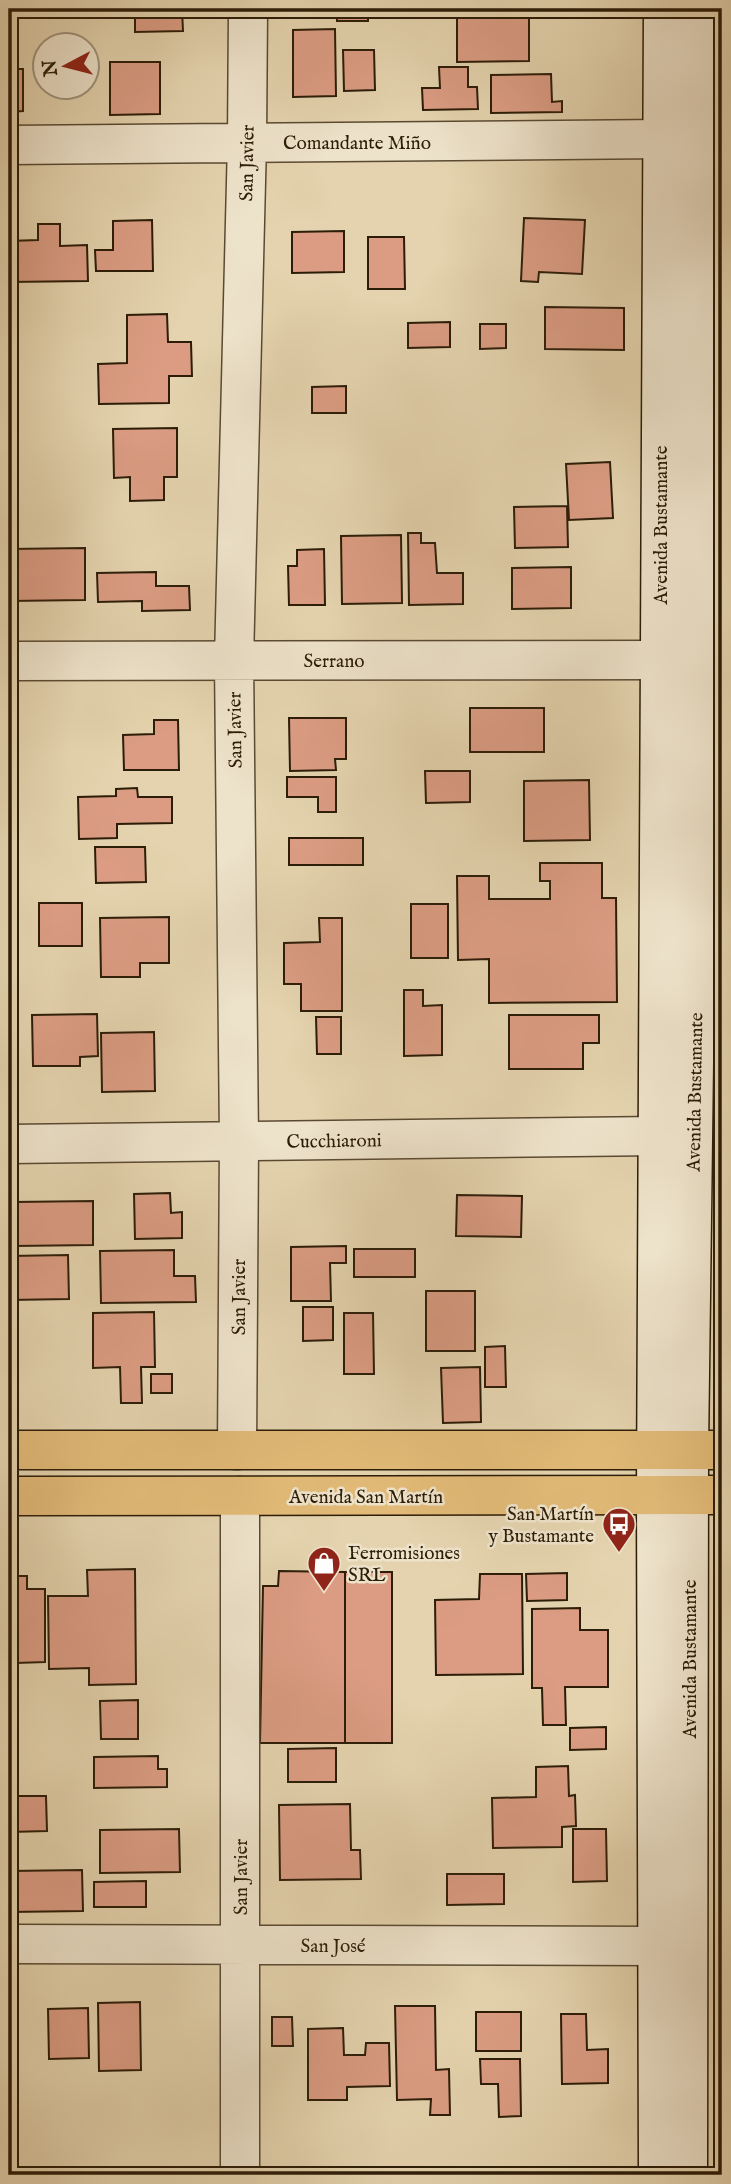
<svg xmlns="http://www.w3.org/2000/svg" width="731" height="2184" font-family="'IM FELL English',serif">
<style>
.building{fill:#db9c83;stroke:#2c1d08;stroke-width:2}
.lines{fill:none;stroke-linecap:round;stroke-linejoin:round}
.street-casing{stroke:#5a4a32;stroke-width:41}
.secondary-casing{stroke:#2c1d08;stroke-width:41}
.primary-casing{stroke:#2c1d08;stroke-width:41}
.street{stroke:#ede2ca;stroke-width:38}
.secondary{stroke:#ede2ca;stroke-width:38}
.primary{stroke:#e2ba77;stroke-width:38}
.labels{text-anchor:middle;stroke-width:5;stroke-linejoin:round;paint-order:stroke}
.street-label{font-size:19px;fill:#2c1d08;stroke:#ede2ca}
.poi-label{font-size:19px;fill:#2c1d08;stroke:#ede2ca;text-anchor:end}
</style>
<rect width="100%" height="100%" fill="#e4d3ae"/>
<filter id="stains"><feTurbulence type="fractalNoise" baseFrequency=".00286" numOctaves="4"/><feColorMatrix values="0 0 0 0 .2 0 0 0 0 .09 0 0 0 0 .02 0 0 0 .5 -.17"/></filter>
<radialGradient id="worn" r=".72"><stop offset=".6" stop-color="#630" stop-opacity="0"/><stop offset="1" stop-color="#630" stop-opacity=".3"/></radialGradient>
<path class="building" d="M 135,9 L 182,9 L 183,31 L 135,32 Z
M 337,9 L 368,9 L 368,21 L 337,21 Z
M 529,12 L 529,61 L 457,62 L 457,13 Z
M 335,29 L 336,96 L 293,97 L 293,30 Z
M 343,50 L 374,50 L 375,90 L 344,91 Z
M 110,62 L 160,62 L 160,114 L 110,115 Z
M 439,67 L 468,67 L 468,87 L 477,87 L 478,109 L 423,110 L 422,88 L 440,88 Z
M 9,69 L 23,69 L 23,111 L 9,112 Z
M 551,74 L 552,102 L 562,101 L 562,112 L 491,113 L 491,75 Z
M 524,218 L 585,220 L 582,274 L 539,272 L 538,282 L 521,281 Z
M 152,220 L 153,271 L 96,271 L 95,250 L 113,250 L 113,221 Z
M 38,224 L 60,224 L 60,246 L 87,245 L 88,281 L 9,282 L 9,241 L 38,240 Z
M 344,231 L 344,272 L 292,273 L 292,232 Z
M 368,237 L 404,237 L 405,289 L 368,289 Z
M 545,307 L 624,308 L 624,350 L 545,349 Z
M 167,314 L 168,342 L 191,342 L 192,376 L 169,376 L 169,403 L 99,404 L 98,364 L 127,363 L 127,315 Z
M 450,322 L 450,347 L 408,348 L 408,323 Z
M 480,324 L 506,324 L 506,348 L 480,349 Z
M 346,386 L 346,413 L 312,413 L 312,387 Z
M 177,428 L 177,477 L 164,477 L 164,500 L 130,501 L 130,477 L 114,478 L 113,429 Z
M 610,462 L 613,518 L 569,520 L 566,464 Z
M 567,506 L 568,547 L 515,548 L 514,507 Z
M 408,533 L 421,533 L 421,543 L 435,543 L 437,573 L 463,573 L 463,604 L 409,605 Z
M 401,535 L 402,603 L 342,604 L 341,536 Z
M 85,548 L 85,600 L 9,601 L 9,549 Z
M 324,549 L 325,605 L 289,605 L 288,566 L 297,566 L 297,550 Z
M 571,567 L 571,608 L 512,609 L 512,568 Z
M 156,572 L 156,586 L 189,586 L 190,610 L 142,611 L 142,601 L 98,602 L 97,573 Z
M 470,708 L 544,708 L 544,752 L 470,752 Z
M 289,718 L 346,718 L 346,759 L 335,759 L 336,770 L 290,771 Z
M 154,720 L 178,720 L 179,770 L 124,770 L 123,735 L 154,734 Z
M 9,739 L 13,739 L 13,774 L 9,774 Z
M 425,771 L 470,771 L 470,802 L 426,803 Z
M 287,777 L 336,777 L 336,812 L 318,812 L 318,797 L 287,797 Z
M 589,780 L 590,840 L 524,841 L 524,781 Z
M 137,788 L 138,797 L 172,797 L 172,823 L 117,824 L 117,838 L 79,839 L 78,797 L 116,796 L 116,789 Z
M 289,838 L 363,838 L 363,865 L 289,865 Z
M 95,847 L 145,847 L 146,882 L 96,883 Z
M 540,863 L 602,863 L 602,898 L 616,898 L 617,1002 L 489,1003 L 489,959 L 458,960 L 457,876 L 489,876 L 489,899 L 550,899 L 550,881 L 540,881 Z
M 39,903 L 82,903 L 82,946 L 39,946 Z
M 411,904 L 448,904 L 448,958 L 411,958 Z
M 169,917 L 169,963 L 140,963 L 140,977 L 101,977 L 100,918 Z
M 319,918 L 342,918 L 342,1011 L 301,1011 L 301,984 L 284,984 L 284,943 L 320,942 Z
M 404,990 L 423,990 L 423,1006 L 442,1005 L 442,1055 L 404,1056 Z
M 97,1014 L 98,1056 L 80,1057 L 80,1066 L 33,1066 L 32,1015 Z
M 509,1015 L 599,1015 L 599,1043 L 583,1043 L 583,1069 L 509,1069 Z
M 316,1017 L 341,1017 L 341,1054 L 317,1054 Z
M 154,1032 L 155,1091 L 102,1092 L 101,1033 Z
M 170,1193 L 171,1213 L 182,1212 L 182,1238 L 135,1239 L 134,1194 Z
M 457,1195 L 522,1196 L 521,1237 L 456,1236 Z
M 93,1201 L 93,1245 L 14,1246 L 14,1202 Z
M 346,1246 L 346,1263 L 330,1263 L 331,1301 L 291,1301 L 291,1247 Z
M 354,1249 L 415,1249 L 415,1277 L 354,1277 Z
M 174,1250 L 174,1276 L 195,1276 L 196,1302 L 101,1303 L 100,1251 Z
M 68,1255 L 69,1299 L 9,1300 L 9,1256 Z
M 426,1291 L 475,1291 L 475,1351 L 426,1351 Z
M 303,1307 L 333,1307 L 333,1340 L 303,1341 Z
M 154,1312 L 155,1367 L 141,1367 L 142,1403 L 121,1403 L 120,1367 L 93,1368 L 93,1313 Z
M 344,1313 L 373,1313 L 374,1374 L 344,1374 Z
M 505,1346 L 506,1387 L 485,1387 L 485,1347 Z
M 480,1367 L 481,1422 L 443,1423 L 441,1368 Z
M 151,1374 L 172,1374 L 172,1393 L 151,1393 Z
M 135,1569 L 136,1684 L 89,1685 L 89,1668 L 49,1669 L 48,1596 L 88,1596 L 87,1570 Z
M 279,1571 L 345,1572 L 345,1743 L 260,1743 L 263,1586 L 278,1586 Z
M 345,1572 L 392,1572 L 392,1743 L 345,1743 Z
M 567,1573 L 567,1600 L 527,1601 L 526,1574 Z
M 480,1574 L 522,1574 L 523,1674 L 436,1675 L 435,1600 L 479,1599 Z
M 14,1576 L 27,1576 L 27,1589 L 45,1589 L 45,1662 L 16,1663 Z
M 580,1608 L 580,1630 L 608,1630 L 608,1687 L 565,1687 L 566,1725 L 543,1725 L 542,1688 L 532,1688 L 532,1609 Z
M 138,1700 L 138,1739 L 101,1739 L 100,1701 Z
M 9,1702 L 16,1702 L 16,1743 L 9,1743 Z
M 606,1727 L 606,1749 L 570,1750 L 570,1728 Z
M 336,1748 L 336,1782 L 288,1782 L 288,1749 Z
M 158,1756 L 158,1769 L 167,1769 L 167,1787 L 94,1788 L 94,1757 Z
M 568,1766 L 569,1796 L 575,1795 L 576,1826 L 562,1827 L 562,1847 L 493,1848 L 492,1798 L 536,1797 L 536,1767 Z
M 9,1796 L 46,1796 L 47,1831 L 9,1832 Z
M 350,1804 L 351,1850 L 360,1850 L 361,1879 L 280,1880 L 279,1805 Z
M 179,1829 L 180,1872 L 100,1873 L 100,1830 Z
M 573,1829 L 606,1829 L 607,1881 L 573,1882 Z
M 82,1870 L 83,1911 L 9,1912 L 9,1871 Z
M 447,1874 L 504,1874 L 504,1904 L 447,1905 Z
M 146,1881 L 146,1907 L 94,1907 L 94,1882 Z
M 140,2002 L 141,2070 L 99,2071 L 98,2003 Z
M 395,2006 L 435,2006 L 436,2070 L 449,2069 L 450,2115 L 430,2115 L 431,2099 L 397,2100 Z
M 88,2008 L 89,2058 L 49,2059 L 48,2009 Z
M 476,2012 L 521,2012 L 521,2051 L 476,2051 Z
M 561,2014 L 586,2014 L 587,2050 L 608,2049 L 608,2083 L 562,2084 Z
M 272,2017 L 292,2017 L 293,2046 L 272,2046 Z
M 343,2028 L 344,2055 L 365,2055 L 366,2043 L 389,2043 L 390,2086 L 347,2087 L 347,2100 L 308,2100 L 308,2029 Z
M 480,2059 L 520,2059 L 521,2116 L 499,2117 L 498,2084 L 481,2084 Z"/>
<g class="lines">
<defs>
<path id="street" d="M 9,145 L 662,139
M 9,661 L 660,660
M 9,1144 L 659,1136
M 237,1450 L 239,1141 L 234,660 L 247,142 L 248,9
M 240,1496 L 240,2175
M 9,1944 L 658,1946"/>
<path id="secondary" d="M 658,2175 L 656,1496 L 663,9
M 688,2175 L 689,1450 L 696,907 L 698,9"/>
<path id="primary" d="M 9,1450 L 722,1450
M 9,1496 L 722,1495"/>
</defs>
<use href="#street" class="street-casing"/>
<use href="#secondary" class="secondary-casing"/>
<use href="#primary" class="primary-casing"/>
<use href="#street" class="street"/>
<use href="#secondary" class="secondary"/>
<use href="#primary" class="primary"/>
</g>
<defs>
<symbol id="bus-pin" viewBox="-11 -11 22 30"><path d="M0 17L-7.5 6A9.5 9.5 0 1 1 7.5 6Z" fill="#8f2418" stroke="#ede2ca"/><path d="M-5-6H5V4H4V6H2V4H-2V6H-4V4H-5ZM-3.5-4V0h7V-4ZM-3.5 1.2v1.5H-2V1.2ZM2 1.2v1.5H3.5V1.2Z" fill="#fff"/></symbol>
<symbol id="shop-pin" viewBox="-11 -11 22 30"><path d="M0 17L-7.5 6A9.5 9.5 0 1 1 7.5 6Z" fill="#8f2418" stroke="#ede2ca"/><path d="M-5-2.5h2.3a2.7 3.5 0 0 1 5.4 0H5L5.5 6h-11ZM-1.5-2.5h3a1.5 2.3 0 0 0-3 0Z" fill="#fff"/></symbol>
</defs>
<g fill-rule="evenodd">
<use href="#bus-pin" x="600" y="1505" width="38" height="52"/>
<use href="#shop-pin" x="305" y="1544" width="38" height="52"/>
</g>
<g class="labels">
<g class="street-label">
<text x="357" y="149">Comandante Miño</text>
<text transform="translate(246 163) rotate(-89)" y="7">San Javier</text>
<text transform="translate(660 525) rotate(-90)" y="7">Avenida Bustamante</text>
<text x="334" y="667">Serrano</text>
<text transform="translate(234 730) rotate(-91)" y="7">San Javier</text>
<text transform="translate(694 1092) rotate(-89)" y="7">Avenida Bustamante</text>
<text transform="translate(334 1140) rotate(-1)" y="7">Cucchiaroni</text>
<text transform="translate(238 1297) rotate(-90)" y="7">San Javier</text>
<text x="366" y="1503">Avenida San Martín</text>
<text transform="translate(689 1659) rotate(-90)" y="7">Avenida Bustamante</text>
<text transform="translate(240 1877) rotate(-90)" y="7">San Javier</text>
<text x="333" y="1952">San José</text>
</g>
<g class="poi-label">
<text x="594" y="1520">San Martín<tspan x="594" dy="22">y Bustamante</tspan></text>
<text x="348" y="1559" text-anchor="start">Ferromisiones<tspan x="348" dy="22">SRL</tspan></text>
</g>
</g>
<rect width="731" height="2184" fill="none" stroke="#e4d3ae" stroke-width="35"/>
<rect x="10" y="10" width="710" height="2163" fill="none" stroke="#2c1d08" stroke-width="3.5"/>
<rect x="18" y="18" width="696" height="2149" fill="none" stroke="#2c1d08" stroke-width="2"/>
<g transform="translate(66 66) rotate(263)"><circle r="33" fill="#ede2ca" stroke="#a0937c" stroke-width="2"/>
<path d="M0-5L12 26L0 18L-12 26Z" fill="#8f2418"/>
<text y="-10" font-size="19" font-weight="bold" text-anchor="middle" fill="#2c1d08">N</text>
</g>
<rect width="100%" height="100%" filter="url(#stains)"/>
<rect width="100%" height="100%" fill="url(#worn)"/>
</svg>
